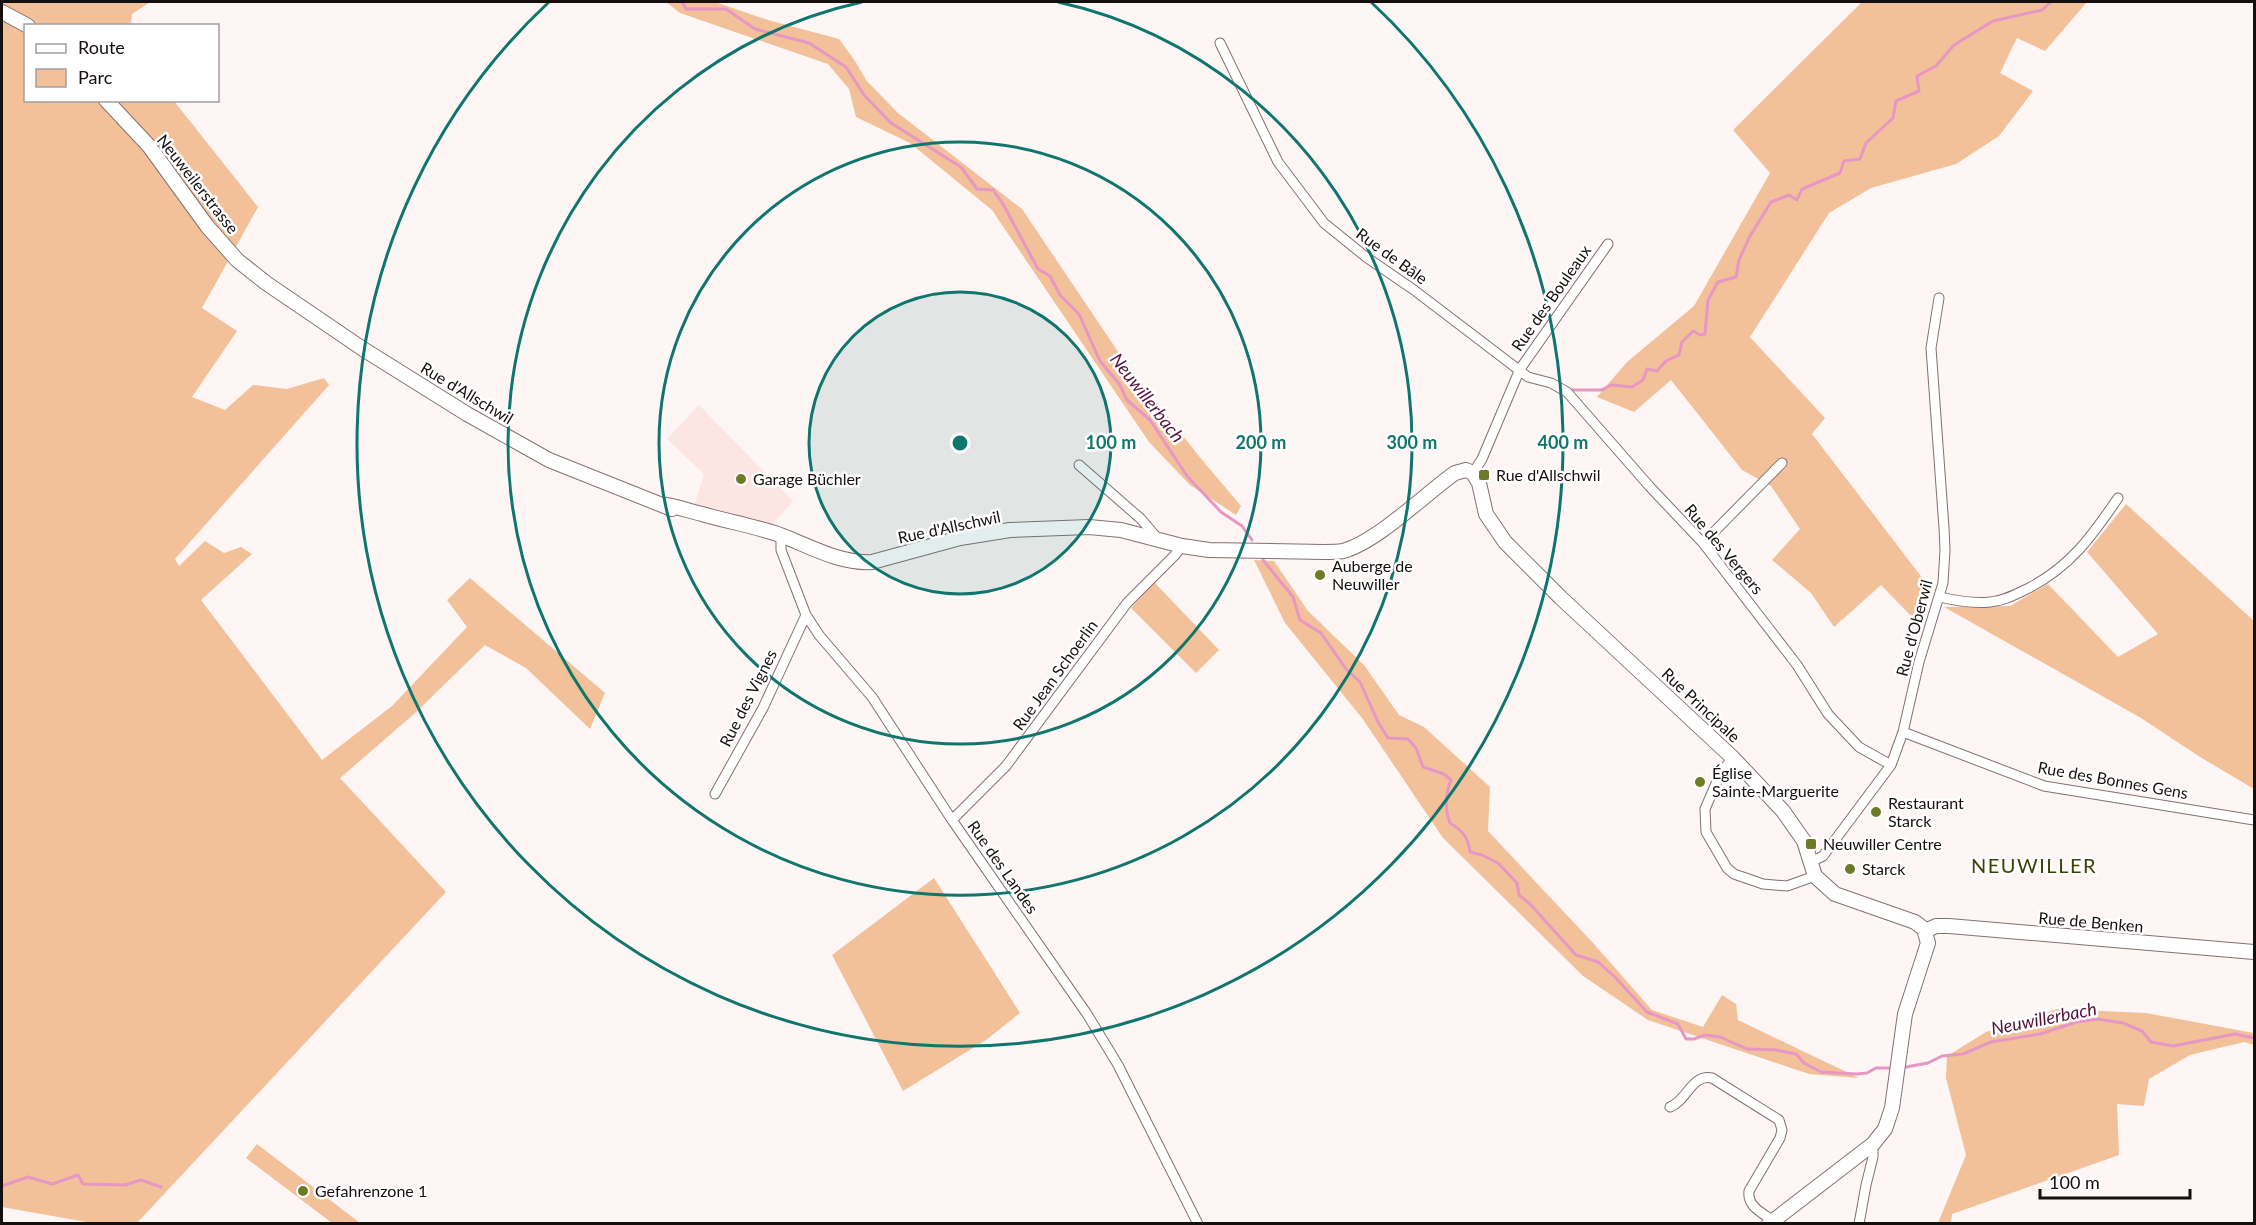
<svg xmlns="http://www.w3.org/2000/svg" width="2256" height="1225" font-family="Lato,sans-serif">
<style>
.built{fill:#fde5e3}
.green{fill:#f2c19a}
.lines{fill:none;stroke-linecap:round;stroke-linejoin:round}
.stream{stroke:#e697c4;stroke-width:3}
.street-casing{stroke:#837170;stroke-width:11}
.secondary-casing{stroke:#837170;stroke-width:16}
.street{stroke:#fff;stroke-width:9}
.secondary{stroke:#fff;stroke-width:14}
.ring{fill:none;stroke:#0f766e;stroke-width:3}
.poi-dot{fill:#6d7a26;stroke:#fff;stroke-width:2}
.labels{text-anchor:middle;stroke-width:5;stroke-linejoin:round;paint-order:stroke}
.street-label{font-size:16px;fill:#150f0e;stroke:#fff}
.poi-label{font-size:16px;fill:#150f0e;stroke:#fff;text-anchor:start}
.water-label{font-size:18px;font-style:italic;fill:#55103e;stroke:#fff}
.quarter-label{font-size:20px;letter-spacing:1.5px;fill:#394103;stroke:#fff}
.centre{fill:#0f766e;stroke:#fff;stroke-width:3}
.ring-label{font-size:18px;text-anchor:middle;font-weight:bold;fill:#0f766e;stroke:#fff;stroke-width:5;stroke-linejoin:round;paint-order:stroke}
</style>
<rect width="100%" height="100%" fill="#fef5f5"/>
<path class="built" d="M 699,405 L 793,501 L 761,538 L 691,516 L 704,474 L 667,439 Z"/>
<path class="green" d="M 2,2 L 150,2 L 132,14 L 131,25 L 26,26 L 26,100 L 174,101 L 258,207 L 202,308 L 237,331 L 192,397 L 225,410 L 253,385 L 287,389 L 324,378 L 329,385 L 175,559 L 179,566 L 205,541 L 224,553 L 241,547 L 252,554 L 201,600 L 322,760 L 392,706 L 467,627 L 447,600 L 470,578 L 605,693 L 590,729 L 526,668 L 485,645 L 414,714 L 340,778 L 446,892 L 137,1223 L 92,1223 L 2,1207 Z
M 666,2 L 715,2 L 768,20 L 839,39 L 855,61 L 866,80 L 898,113 L 1022,209 L 1125,362 L 1198,455 L 1241,506 L 1236,515 L 1190,485 L 1149,442 L 992,210 L 910,143 L 856,117 L 849,89 L 828,64 L 680,13 Z
M 1862,2 L 2087,2 L 2045,51 L 2017,38 L 2000,73 L 2033,91 L 1999,136 L 1956,164 L 1871,188 L 1829,213 L 1750,337 L 1825,418 L 1812,434 L 1930,588 L 1919,624 L 1881,585 L 1834,627 L 1811,593 L 1772,560 L 1800,529 L 1771,486 L 1742,470 L 1671,380 L 1634,412 L 1597,397 L 1627,362 L 1694,306 L 1770,173 L 1733,130 Z
M 2126,504 L 2254,621 L 2254,789 L 2200,757 L 2141,718 L 1944,607 L 2010,606 L 2048,584 L 2118,657 L 2158,634 L 2087,552 Z
M 1254,560 L 1274,561 L 1308,611 L 1364,665 L 1399,715 L 1424,727 L 1490,787 L 1488,831 L 1594,944 L 1652,1010 L 1703,1027 L 1722,995 L 1736,1004 L 1738,1020 L 1859,1078 L 1809,1074 L 1648,1020 L 1583,976 L 1443,838 L 1362,718 L 1285,623 Z
M 1154,582 L 1219,650 L 1196,673 L 1131,608 Z
M 934,878 L 1020,1013 L 986,1040 L 903,1091 L 832,955 Z
M 2057,1009 L 2146,1013 L 2254,1033 L 2254,1045 L 2244,1042 L 2190,1055 L 2149,1079 L 2144,1106 L 2117,1104 L 2119,1155 L 1952,1214 L 1951,1223 L 1938,1223 L 1966,1155 L 1946,1078 L 1947,1056 L 1986,1032 Z
M 257,1144 L 360,1223 L 332,1223 L 246,1158 Z"/>
<g class="lines">
<path class="stream" d="M 682,2 L 686,9 L 726,9 L 755,29 L 809,43 L 846,67 L 864,95 L 891,123 L 961,167 L 977,189 L 993,190 L 1003,204 L 1038,269 L 1050,276 L 1060,295 L 1079,314 L 1100,361 L 1120,385 L 1127,400 L 1150,420 L 1187,476 L 1221,512 L 1242,526 L 1252,540
M 1572,390 L 1602,390 L 1611,385 L 1632,387 L 1643,380 L 1647,369 L 1657,371 L 1666,361 L 1679,355 L 1682,342 L 1693,331 L 1700,335 L 1705,334 L 1708,300 L 1718,282 L 1736,277 L 1739,260 L 1750,236 L 1771,202 L 1789,195 L 1797,200 L 1802,189 L 1840,173 L 1844,161 L 1860,159 L 1866,143 L 1893,118 L 1896,101 L 1919,91 L 1917,76 L 1936,66 L 1954,45 L 1993,21 L 2042,10 L 2051,2
M 1263,560 L 1293,597 L 1300,620 L 1321,633 L 1346,669 L 1360,682 L 1378,722 L 1388,738 L 1408,739 L 1416,748 L 1423,767 L 1444,774 L 1451,780 C 1445,795 1444,808 1450,823 C 1463,831 1468,837 1470,852 L 1482,855 L 1498,863 L 1517,883 L 1519,895 L 1531,905 L 1576,955 L 1598,962 L 1615,977 L 1647,1012 L 1678,1024 L 1686,1039 L 1694,1039 L 1705,1035 L 1720,1037 L 1747,1049 L 1776,1050 L 1796,1054 L 1804,1063 L 1821,1072 L 1857,1074 L 1867,1073 L 1876,1068 L 1889,1068
M 1906,1067 L 1928,1063 L 1942,1056 L 1963,1054 L 1991,1042 L 2040,1034 L 2077,1022 L 2097,1019 L 2123,1023 L 2142,1031 L 2151,1042 L 2173,1046 L 2235,1034 L 2254,1038
M 2,1186 L 28,1177 L 52,1184 L 78,1175 L 83,1184 L 125,1185 L 141,1180 L 161,1187"/>
<defs>
<path id="street" d="M 1220,43 L 1278,162 L 1324,223 L 1366,257 L 1414,290 L 1528,377 L 1551,383 L 1567,392 L 1650,487 L 1703,543 L 1797,665 L 1828,714 L 1859,747 L 1891,765
M 1079,465 L 1141,519 L 1158,539
M 1473,473 L 1482,459 L 1520,369 L 1608,244
M 781,535 L 781,550 L 806,615 L 819,635 L 872,697 L 952,820 L 1087,1014 L 1118,1065 L 1198,1224
M 1703,543 L 1782,463
M 1940,597 C 1957,601 1973,604 1990,602 C 2004,601 2016,594 2029,588 C 2071,566 2092,536 2118,498
M 1903,732 L 2044,786 L 2254,820
M 1733,758 L 1721,772 L 1705,809 L 1706,832 L 1727,868 L 1734,874 L 1763,884 L 1787,886 L 1815,876
M 715,794 L 763,708 L 806,615
M 952,820 L 1006,766 L 1127,603 L 1175,555 L 1182,546
M 1811,862 L 1823,856 L 1891,765 L 1903,732 L 1919,662 L 1943,583 L 1945,550 L 1944,528 L 1931,348 L 1939,298
M 1670,1107 C 1687,1101 1691,1074 1712,1078 L 1779,1120 L 1782,1130 L 1780,1138 L 1749,1191 C 1747,1206 1761,1212 1772,1220
M 1859,1224 L 1866,1185 L 1873,1157 L 1873,1144"/>
<path id="secondary" d="M 2,12 L 28,26
M 106,100 L 149,146 L 207,226 L 237,260 L 266,283 L 363,349 L 467,414 L 549,460 L 672,509
M 666,505 C 679,507 689,511 702,514 C 729,522 756,526 783,536 C 811,547 841,564 872,562 L 960,538 L 1010,530 L 1089,527 L 1121,530 L 1182,546 L 1209,550 L 1324,552 C 1330,552 1337,552 1343,551 C 1377,542 1425,494 1455,473 L 1466,470 L 1473,473 L 1479,483 L 1486,514 L 1505,542 L 1561,598 L 1733,758 L 1783,811 L 1804,841 L 1815,876 L 1835,894 L 1915,922 L 1924,929 L 1928,943 L 1905,1014 L 1892,1108 L 1885,1129 L 1873,1144 L 1769,1224
M 1925,931 L 1936,926 L 1949,926 L 2254,952"/>
</defs>
<use href="#street" class="street-casing"/>
<use href="#secondary" class="secondary-casing"/>
<use href="#street" class="street"/>
<use href="#secondary" class="secondary"/>
</g>
<circle cx="960" cy="443" r="151" fill="#0f766e" fill-opacity=".12"/>
<g class="ring">
<circle cx="960" cy="443" r="151"/>
<circle cx="960" cy="443" r="301"/>
<path d="M1058 2A452 452 0 1 1 862 2"/>
<path d="M1371 2A603 603 0 1 1 549 2"/>
</g>
<g class="poi-dot">
<rect x="1478" y="469" width="12" height="12" rx="3"/>
<circle cx="741" cy="479" r="6"/>
<circle cx="1320" cy="575" r="6"/>
<circle cx="1700" cy="782" r="6"/>
<circle cx="1876" cy="812" r="6"/>
<rect x="1805" y="838" width="12" height="12" rx="3"/>
<circle cx="1850" cy="869" r="6"/>
<circle cx="303" cy="1191" r="6"/>
</g>
<g class="labels">
<g class="street-label">
<text transform="translate(198 184) rotate(52)" y="6">Neuweilerstrasse</text>
<text transform="translate(1392 256) rotate(36)" y="6">Rue de Bâle</text>
<text transform="translate(1551 298) rotate(-55)" y="6">Rue des Bouleaux</text>
<text transform="translate(467 393) rotate(31)" y="6">Rue d'Allschwil</text>
<text transform="translate(949 527) rotate(-12)" y="6">Rue d'Allschwil</text>
<text transform="translate(1724 549) rotate(50)" y="6">Rue des Vergers</text>
<text transform="translate(1914 628) rotate(-75)" y="6">Rue d'Oberwil</text>
<text transform="translate(1055 675) rotate(-54)" y="6">Rue Jean Schoerlin</text>
<text transform="translate(748 698) rotate(-63)" y="6">Rue des Vignes</text>
<text transform="translate(1701 705) rotate(43)" y="6">Rue Principale</text>
<text transform="translate(2113 780) rotate(10)" y="6">Rue des Bonnes Gens</text>
<text transform="translate(1003 867) rotate(55)" y="6">Rue des Landes</text>
<text transform="translate(2091 922) rotate(5)" y="6">Rue de Benken</text>
</g>
<g class="poi-label">
<text x="1496" y="481">Rue d'Allschwil</text>
<text x="753" y="485">Garage Büchler</text>
<text x="1332" y="572">Auberge de<tspan x="1332" dy="18">Neuwiller</tspan></text>
<text x="1712" y="779">Église<tspan x="1712" dy="18">Sainte-Marguerite</tspan></text>
<text x="1888" y="809">Restaurant<tspan x="1888" dy="18">Starck</tspan></text>
<text x="1823" y="850">Neuwiller Centre</text>
<text x="1862" y="875">Starck</text>
<text x="315" y="1197">Gefahrenzone 1</text>
</g>
<g class="water-label">
<text transform="translate(1147 398) rotate(52)" y="6">Neuwillerbach</text>
<text transform="translate(2044 1019) rotate(-11)" y="6">Neuwillerbach</text>
</g>
<g class="quarter-label">
<text x="2034" y="873">NEUWILLER</text>
</g>
</g>
<circle cx="960" cy="443" r="9" class="centre"/>
<g class="ring-label">
<text x="1111" y="449">100 m</text>
<text x="1261" y="449">200 m</text>
<text x="1412" y="449">300 m</text>
<text x="1563" y="449">400 m</text>
</g>
<rect width="2256" height="1225" fill="none" stroke="#150f0e" stroke-width="6"/>
<rect x="24" y="24" width="195" height="78" fill="#ffffff" stroke="#a19f9f" stroke-width="1.5"/>
<rect x="36" y="44" width="30" height="9" fill="#ffffff" stroke="#a19f9f" stroke-width="1.5"/>
<text x="78" y="54" font-size="18" fill="#150f0e">Route</text>
<rect x="36" y="69" width="30" height="18" fill="#f2c19a" stroke="#a19f9f" stroke-width="1.5"/>
<text x="78" y="84" font-size="18" fill="#150f0e">Parc</text>
<path d="M2040 1189v9h150v-9" fill="none" stroke="#150f0e" stroke-width="3"/>
<text x="2049" y="1189" font-size="18" fill="#150f0e" stroke="#ffffff" stroke-width="4.5" paint-order="stroke">100 m</text>
</svg>
